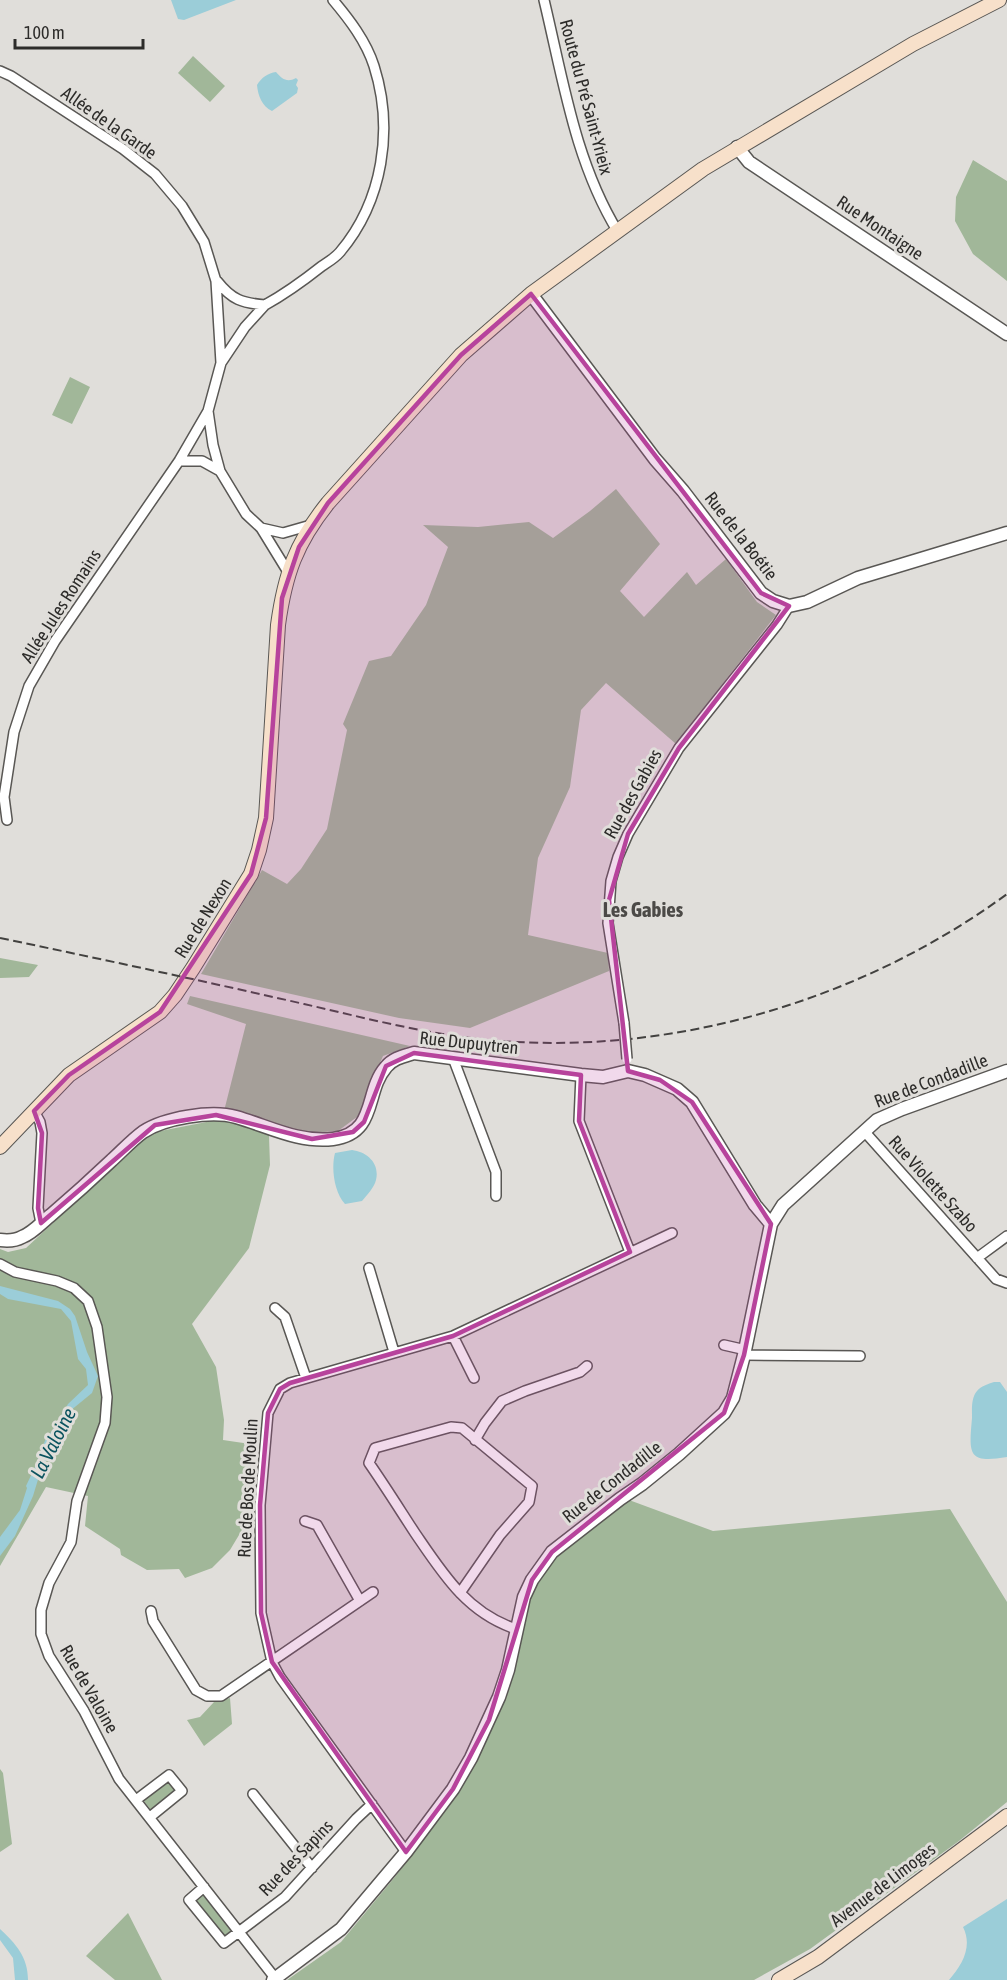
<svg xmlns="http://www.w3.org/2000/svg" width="1007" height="1980" font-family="'Asap Condensed',sans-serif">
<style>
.green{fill:#a1b799}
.water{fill:#9bcdd8}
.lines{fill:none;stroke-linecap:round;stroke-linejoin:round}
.minor-casing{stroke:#595754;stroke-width:12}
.tertiary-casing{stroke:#595754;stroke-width:15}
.secondary-casing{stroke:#595754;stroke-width:16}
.minor{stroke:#fff;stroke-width:9}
.tertiary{stroke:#fff;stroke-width:12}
.secondary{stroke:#f7e0ca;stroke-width:14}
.rail{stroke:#42413f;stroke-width:2;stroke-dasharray:9 4.5;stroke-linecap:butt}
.minor-bridge-casing{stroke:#595754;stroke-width:12;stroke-linecap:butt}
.minor-bridge{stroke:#fff;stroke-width:9}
.marked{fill:#b7439c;fill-opacity:0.2;stroke:#b7439c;stroke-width:4.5;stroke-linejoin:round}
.labels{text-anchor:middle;stroke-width:6;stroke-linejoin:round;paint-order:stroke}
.street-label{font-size:18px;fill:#2d2c2a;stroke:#e0deda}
.water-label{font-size:20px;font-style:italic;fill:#0b535f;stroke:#e0deda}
.quarter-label{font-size:21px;font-weight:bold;fill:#4c4a47;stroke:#e0deda}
</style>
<rect width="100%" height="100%" fill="#e0deda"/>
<path class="green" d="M 193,56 L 225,86 L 210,102 L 178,73 Z
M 973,160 L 1007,181 L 1007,281 L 973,254 L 955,221 L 956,197 Z
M 70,377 L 90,387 L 72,424 L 52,415 Z
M 616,489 L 660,544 L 620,591 L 644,617 L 687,572 L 696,585 L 726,559 L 757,602 L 776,615 L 676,744 L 606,683 L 581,710 L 570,787 L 538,858 L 528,935 L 608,953 L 609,971 L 470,1028 L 399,1018 L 201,974 L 262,870 L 287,884 L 301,869 L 327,829 L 347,730 L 343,724 L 369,661 L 391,656 L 426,605 L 448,547 L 423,525 L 478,527 L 529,522 L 553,538 L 590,511 Z
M 0,958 L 38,965 L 29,977 L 0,978 Z
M 190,996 L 410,1046 L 383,1056 L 364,1100 L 361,1114 L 338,1131 L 269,1136 L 270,1165 L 249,1248 L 192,1324 L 216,1367 L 224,1420 L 223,1440 L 250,1444 L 248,1520 L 230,1550 L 212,1568 L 185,1578 L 179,1569 L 147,1570 L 121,1555 L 120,1549 L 85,1526 L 88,1496 L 46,1487 L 0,1566 L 0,1249 L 8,1252 L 26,1248 L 150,1133 L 222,1119 L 246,1024 L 187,1004 Z
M 629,1500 L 713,1531 L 950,1509 L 1007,1602 L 1007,1802 L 959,1841 L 810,1949 L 754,1980 L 287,1980 L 341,1942 L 394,1878 L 456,1797 L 494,1718 L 529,1597 L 552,1557 Z
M 230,1698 L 232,1724 L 204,1746 L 187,1720 L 200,1717 L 214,1702 Z
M 0,1769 L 3,1773 L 12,1844 L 0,1852 Z
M 169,1780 L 177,1790 L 151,1810 L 143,1800 Z
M 202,1894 L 231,1931 L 223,1937 L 195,1900 Z
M 128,1913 L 162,1980 L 115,1980 L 86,1956 Z"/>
<path class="water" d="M 171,0 L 236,0 L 184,20 L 178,19 Z
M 276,72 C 282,79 287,83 296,78 L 298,80 L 296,85 L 298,88 L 297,93 L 272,111 C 262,106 258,96 257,85 C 261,78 268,73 276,72 Z
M 352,1150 C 367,1152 380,1163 376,1180 C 374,1188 367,1195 362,1201 L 345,1204 C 334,1192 331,1168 335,1153 Z
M 0,1286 L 58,1301 L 70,1309 L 75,1316 L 87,1352 L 98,1376 L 92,1393 L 70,1411 L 40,1473 L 33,1496 L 15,1536 L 0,1556 L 0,1537 L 20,1510 L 27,1488 L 26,1486 L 35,1467 L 46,1438 L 52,1431 L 68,1404 L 88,1385 L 86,1369 L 78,1359 L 71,1321 L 61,1309 L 8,1299 L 0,1294 Z
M 994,1382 L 1000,1382 L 1007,1392 L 1007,1457 C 967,1464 969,1453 972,1418 C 972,1409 971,1398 977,1391 C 981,1386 988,1384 994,1382 Z
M 1007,1899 L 1007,1980 L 949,1980 C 962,1965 973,1947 963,1927 Z
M 0,1929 C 16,1944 28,1957 28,1980 L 15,1980 L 13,1958 L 0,1940 Z"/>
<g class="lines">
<defs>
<path id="minor" d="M 544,0 C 563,79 575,162 618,232
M 0,71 L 11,76 L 123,149 L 155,174 L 182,206 L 204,242 L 216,281 L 221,363 L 208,411 L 213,445 L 220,471 L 246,514 L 261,528 L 288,572
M 217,281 C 232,300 242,303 265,305 L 245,327 L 221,363
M 265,305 C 285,294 303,281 322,266 C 328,262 335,258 340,252 C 383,201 394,129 374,66 C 366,41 349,19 333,0
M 179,461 L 202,461 L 220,471
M 261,528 L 283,533 L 311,525
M 7,820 L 4,797 L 14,732 L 29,686 L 55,641 L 179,461 L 208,411
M 624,1023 L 608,923 L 611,881 L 618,857 L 628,834 L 679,748 L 777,625 L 789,606
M 453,1058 L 496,1172 L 496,1196
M 581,1075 L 579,1121 L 630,1252
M 34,1111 L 40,1122 L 42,1133 L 38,1208 L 41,1223
M 864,1131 L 996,1279 L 1007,1283
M 977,1258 L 1007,1236
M 0,1264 L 15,1272 L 57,1281 L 74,1288 L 88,1301 L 97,1327 L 107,1397 L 105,1423 L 77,1501 L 71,1542 L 49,1583 L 41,1610 L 41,1634 L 49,1656 L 84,1711 L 119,1779 L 275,1978
M 369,1268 L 394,1352
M 275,1308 L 285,1317 L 306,1378
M 453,1336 L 474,1378
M 724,1345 L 746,1350
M 744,1355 L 860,1356
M 475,1440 L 485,1423 L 502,1401 L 525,1391 L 580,1372 L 587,1366
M 305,1521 L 317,1525 L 360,1601
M 460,1593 L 500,1535 L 529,1502 L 532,1486 L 462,1428 L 451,1427 L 375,1448 L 369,1463 C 385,1486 400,1510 415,1533 C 443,1574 467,1613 516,1629
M 151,1611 L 153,1621 L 196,1690 L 207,1696 L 221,1696 L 373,1592
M 253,1794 L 312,1868
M 136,1800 L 169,1775 L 182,1791 L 150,1817
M 406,1852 L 280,1677 L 272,1662 L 261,1613 L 260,1505 L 268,1413 L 280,1389 L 290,1383 L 453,1336 L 672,1233
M 204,1887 L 189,1900 L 224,1943 L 285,1897 L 356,1819 L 372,1804"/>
<path id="tertiary" d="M 737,147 L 749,162 L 1007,334
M 531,294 L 655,459 L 683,491 L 761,593 L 773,601 L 789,606 L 807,602 L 858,578 L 1007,533
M 0,1240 C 8,1241 15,1241 22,1237 C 33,1233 42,1222 51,1215 C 72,1197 92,1179 112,1160 C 122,1151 132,1140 143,1132 C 164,1118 211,1110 236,1117 C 268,1126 298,1143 333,1139 C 378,1133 364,1092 386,1067 C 393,1058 404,1056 414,1053 L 581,1075 L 603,1077 L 628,1071 L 645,1075 L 677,1089 L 692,1102 L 755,1205 L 771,1224
M 273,1980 L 341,1929 L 406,1852 L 453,1789 L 471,1758 L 499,1697 L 508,1670 L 524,1597 L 532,1580 L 552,1552 L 620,1499 L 642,1484 L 679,1454 L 724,1413 L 733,1398 L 744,1355 L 771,1224 L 783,1205 L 877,1120 L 902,1109 L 1007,1071"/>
<path id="secondary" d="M 0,1147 L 69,1075 L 160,1012 L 175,995 L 193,968 L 251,874 L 259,850 L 266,818 L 278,625 C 285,574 296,543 328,503 L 461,355 L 531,294 L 703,169 L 913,44 L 999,0
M 779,1980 L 818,1957 L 1007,1816"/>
</defs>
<use href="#minor" class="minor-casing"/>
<use href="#tertiary" class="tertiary-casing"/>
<use href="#secondary" class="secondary-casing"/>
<use href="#minor" class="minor"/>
<use href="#tertiary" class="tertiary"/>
<use href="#secondary" class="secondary"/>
<path class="rail" d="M 0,938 C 101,959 203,981 304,1004 C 374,1020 444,1039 517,1042 C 689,1051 868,996 1007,894"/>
<defs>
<path id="minor-bridge" d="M 624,1023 L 627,1059"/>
</defs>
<use href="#minor-bridge" class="minor-bridge-casing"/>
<use href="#minor-bridge" class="minor-bridge"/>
</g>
<path class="marked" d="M 531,294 L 761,593 L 789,606 L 679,748 L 628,834 L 609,900 L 628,1071 L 660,1080 L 692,1102 L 771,1224 L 744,1355 L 724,1413 L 552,1552 L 532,1580 L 489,1720 L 453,1789 L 406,1852 L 272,1662 L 261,1613 L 260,1505 L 268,1413 L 280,1389 L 290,1383 L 453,1336 L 630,1252 L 579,1121 L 581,1075 L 414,1053 L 386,1066 L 364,1122 L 353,1132 L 312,1139 L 216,1115 L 155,1125 L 41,1223 L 38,1208 L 42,1133 L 34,1111 L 69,1075 L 160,1012 L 251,874 L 266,818 L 282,598 L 299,547 L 328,503 L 461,355 Z"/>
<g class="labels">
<g class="street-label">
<text transform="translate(586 97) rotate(75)" y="6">Route du Pré Saint-Yrieix</text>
<text transform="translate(109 123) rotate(35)" y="6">Allée de la Garde</text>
<text transform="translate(880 228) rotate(34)" y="6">Rue Montaigne</text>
<text transform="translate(741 536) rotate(52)" y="6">Rue de la Boétie</text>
<text transform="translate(61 606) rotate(-57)" y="6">Allée Jules Romains</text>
<text transform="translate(633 794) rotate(-61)" y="6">Rue des Gabies</text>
<text transform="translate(203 918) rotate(-58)" y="6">Rue de Nexon</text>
<text transform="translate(469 1043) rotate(6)" y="6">Rue Dupuytren</text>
<text transform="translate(931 1081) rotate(-21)" y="6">Rue de Condadille</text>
<text transform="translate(933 1184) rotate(48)" y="6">Rue Violette Szabo</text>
<text transform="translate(612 1482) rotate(-38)" y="6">Rue de Condadille</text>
<text transform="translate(248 1488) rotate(-87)" y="6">Rue de Bos de Moulin</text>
<text transform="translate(89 1689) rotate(60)" y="6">Rue de Valoine</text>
<text transform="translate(296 1858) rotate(-46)" y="6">Rue des Sapins</text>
<text transform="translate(883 1885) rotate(-37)" y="6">Avenue de Limoges</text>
</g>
<g class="water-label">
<text transform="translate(53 1443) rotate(-63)" y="7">La Valoine</text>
</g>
<g class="quarter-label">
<text x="643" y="917">Les Gabies</text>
</g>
</g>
<path d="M15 39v9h128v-9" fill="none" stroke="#2d2c2a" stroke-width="3"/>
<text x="24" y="39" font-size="18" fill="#2d2c2a" stroke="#e0deda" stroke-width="4.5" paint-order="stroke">100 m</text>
</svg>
